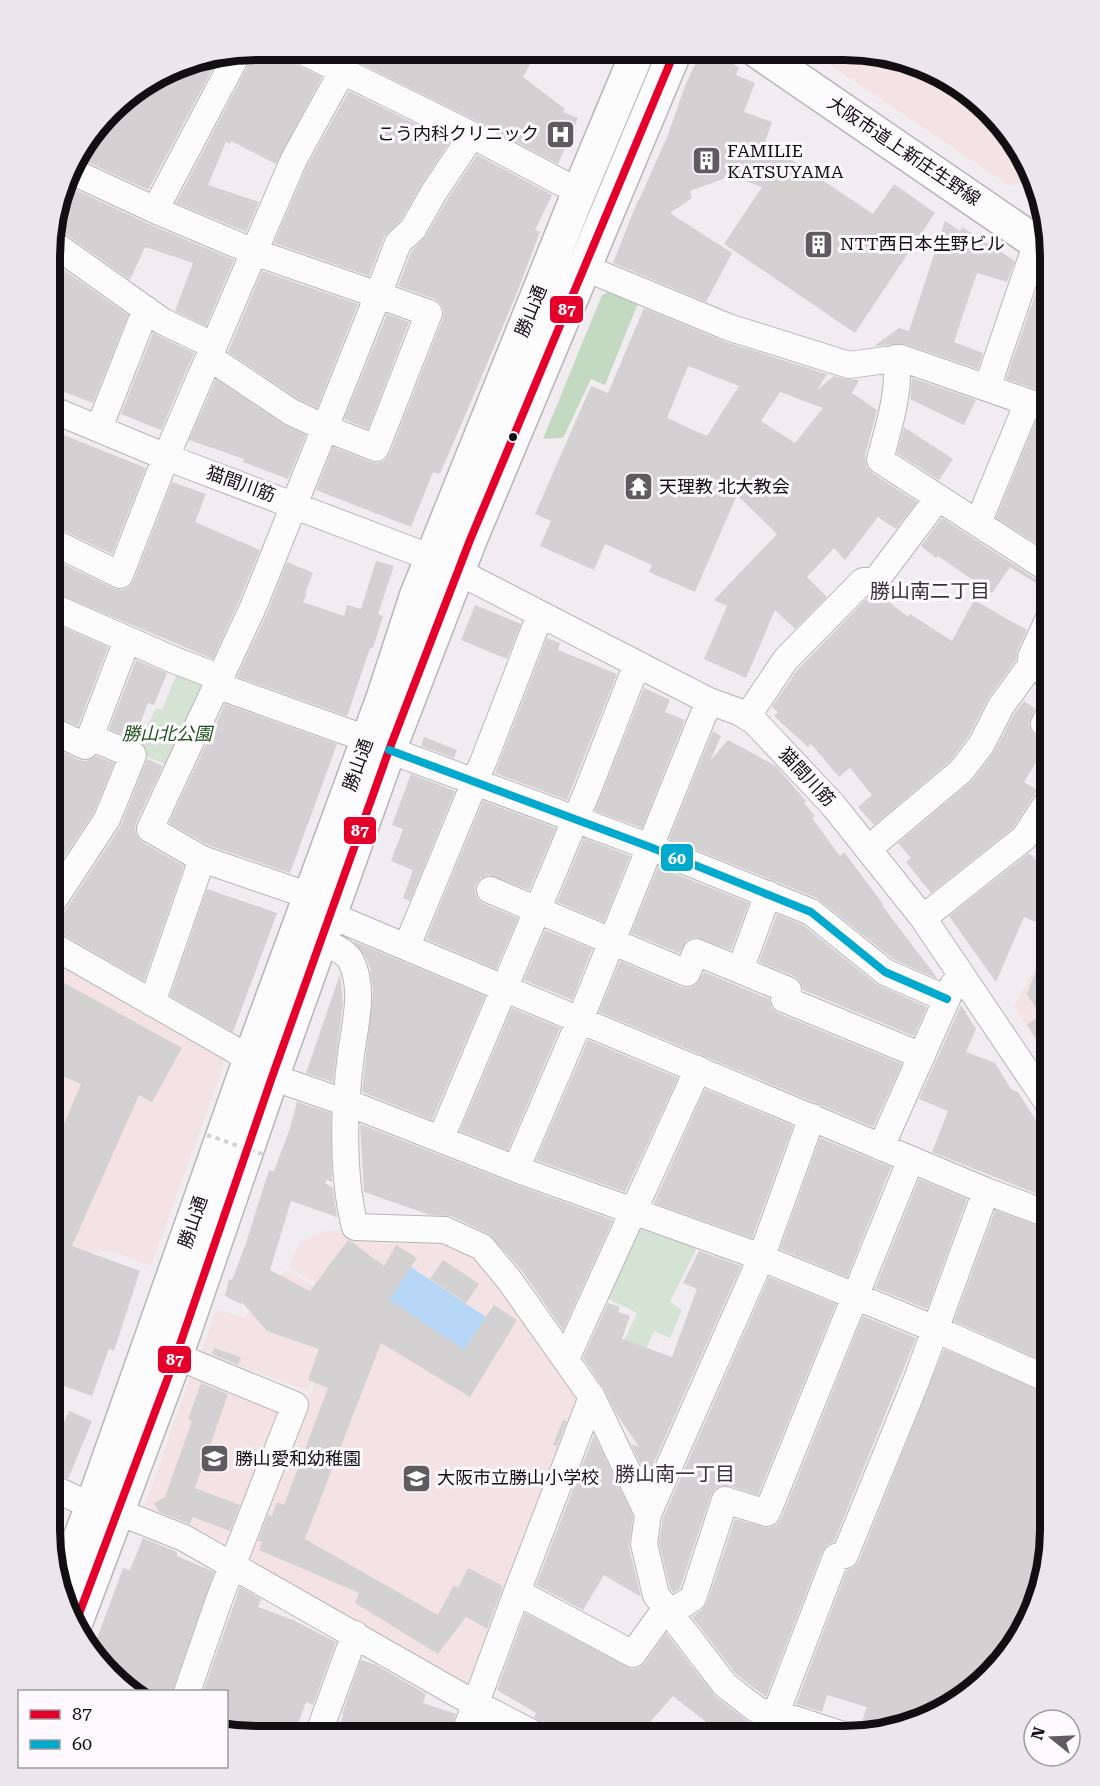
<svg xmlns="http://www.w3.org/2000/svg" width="1100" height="1786" font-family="'Roboto Serif','Noto Sans JP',serif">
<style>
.education{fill:#f4e3e4}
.green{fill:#d4e3d3}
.forest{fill:#c3d9c2}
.water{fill:#b8d6f6}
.building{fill:#d4d1d2;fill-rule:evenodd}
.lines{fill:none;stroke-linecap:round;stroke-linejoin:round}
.minor-casing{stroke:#b8b5b8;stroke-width:28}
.major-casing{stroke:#b8b5b8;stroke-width:36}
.minor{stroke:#fdfcfd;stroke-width:26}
.major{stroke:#fdfcfd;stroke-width:33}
.path-bridge{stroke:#d4d2d4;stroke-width:4;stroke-dasharray:4.5 4.5;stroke-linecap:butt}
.bus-1-casing{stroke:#fef9fe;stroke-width:12}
.bus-2-casing{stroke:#fef9fe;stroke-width:12}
.bus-1{stroke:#e4002b;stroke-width:8}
.bus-2{stroke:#00a9ce;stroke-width:8}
.bus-dot{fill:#110f11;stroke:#fef9fe;stroke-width:2}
.labels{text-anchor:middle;stroke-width:6;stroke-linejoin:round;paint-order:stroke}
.poi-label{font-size:18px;fill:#110f11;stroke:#fef9fe;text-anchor:start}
.street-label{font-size:18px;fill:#110f11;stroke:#fef9fe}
.park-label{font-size:18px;font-style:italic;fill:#195319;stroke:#fef9fe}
.neighbourhood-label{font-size:20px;fill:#373337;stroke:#fef9fe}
.rim{fill:none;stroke:#110f11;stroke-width:8}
.line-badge{stroke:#fef9fe;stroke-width:2}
.badge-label{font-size:16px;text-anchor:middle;font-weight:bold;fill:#fff}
</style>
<rect width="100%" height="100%" fill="#f0ecf0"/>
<path class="education" d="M 809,51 L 871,51 L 970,92 L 1035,177 L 1036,183 L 1008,185 Z
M 1050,940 L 1050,1048 L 1043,1053 L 1014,1007 Z
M 50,952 L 228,1054 L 151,1266 L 108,1250 L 78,1255 L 50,1316 Z
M 347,1229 L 412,1234 L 477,1252 L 585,1397 L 474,1684 L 466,1686 L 248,1559 L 346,1301 L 289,1267 L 299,1243 L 321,1232 Z
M 286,1270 L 344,1303 L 308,1391 L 201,1352 L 217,1309 L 244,1318 Z
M 190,1377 L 286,1412 L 231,1546 L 145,1506 Z"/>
<path class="green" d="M 178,670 L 214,685 L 174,768 L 144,755 L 138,744 L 156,708 L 162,710 Z
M 642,1222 L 699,1244 L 670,1302 L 682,1310 L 670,1338 L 654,1331 L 644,1354 L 623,1343 L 637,1313 L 602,1296 Z"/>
<path class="forest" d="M 610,291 L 638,303 L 605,385 L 591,379 L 563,438 L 543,439 L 602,295 Z"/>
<path class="water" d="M 411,1267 L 486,1317 L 464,1350 L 389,1300 Z"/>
<path class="building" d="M 252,50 L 285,50 L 287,58 L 293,63 L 322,77 L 276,164 L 231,141 L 230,144 L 226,142 L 208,185 L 259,202 L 246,232 L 176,203 L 251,60 Z
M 333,50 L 538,50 L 523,77 L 565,109 L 563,112 L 578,118 L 558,164 L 479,122 Z
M 701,51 L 714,51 L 739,68 L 736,75 L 755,83 L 744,112 L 772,122 L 765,142 L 873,214 L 894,184 L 935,213 L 855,333 L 724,244 L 762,187 L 731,176 L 690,191 L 692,198 L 670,213 L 732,253 L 706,302 L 613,263 L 638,200 L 639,200 L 668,135 L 685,86 Z
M 219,57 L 148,190 L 77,157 L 120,101 L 177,65 Z
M 349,91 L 450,141 L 422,184 L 401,220 L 384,237 L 369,276 L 274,243 L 307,166 Z
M 477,155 L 552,195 L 535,230 L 540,232 L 516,295 L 470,404 L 440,474 L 433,472 L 411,527 L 316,490 L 333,447 L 371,462 L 378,463 L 385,460 L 390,453 L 443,318 L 444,311 L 441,304 L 435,299 L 398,286 L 411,252 L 426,236 L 447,200 Z
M 65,185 L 149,224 L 234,260 L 206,326 L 175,311 L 193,263 L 145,247 L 130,280 L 60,230 L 52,227 Z
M 945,221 L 960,231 L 962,227 L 1015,261 L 1007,282 L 977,273 L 954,342 L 983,353 L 978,369 L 905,344 L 874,346 L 899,328 L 909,331 Z
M 51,261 L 128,315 L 93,403 L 51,387 Z
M 262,271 L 358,304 L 317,408 L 298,399 L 228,352 Z
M 1041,278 L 1050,284 L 1050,394 L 1006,379 Z
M 644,308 L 723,341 L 827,374 L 817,390 L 834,376 L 845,379 L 859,380 L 852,393 L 877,410 L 865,456 L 866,466 L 872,473 L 917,502 L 896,529 L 878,517 L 845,560 L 834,548 L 807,577 L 827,597 L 795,629 L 775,610 L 746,678 L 704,659 L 727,606 L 714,600 L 777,534 L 737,495 L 695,592 L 649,572 L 652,565 L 605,544 L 594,570 L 540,546 L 551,521 L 535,514 L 591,386 L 608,393 ZM 688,366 L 739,386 L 707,436 L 667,418 ZM 780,392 L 823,408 L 795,443 L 761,421 Z
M 387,314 L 409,322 L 368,429 L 344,419 Z
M 153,333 L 194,353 L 161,430 L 121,414 Z
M 912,378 L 976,400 L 964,425 L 910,399 Z
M 216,379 L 283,424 L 306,435 L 288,479 L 243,462 L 244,459 L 189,440 Z
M 1036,421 L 1050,425 L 1050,552 L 996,518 Z
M 904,427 L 953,459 L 939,480 L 897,453 Z
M 51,430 L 146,468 L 112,554 L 58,528 L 51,526 Z
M 172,482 L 206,494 L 195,522 L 260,550 L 240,599 L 213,659 L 51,591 L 51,558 L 113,588 L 122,590 L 129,587 L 134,580 Z
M 942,518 L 1042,583 L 1050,585 L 1050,592 L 1010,567 L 992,593 L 938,556 L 936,558 L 921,546 Z
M 376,561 L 394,566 L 378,614 L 383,616 L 373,648 L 370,648 L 347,716 L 237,677 L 268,611 L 287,562 L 313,573 L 305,593 L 307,594 L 303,602 L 344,616 L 347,605 L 361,609 Z
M 879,594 L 908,617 L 910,614 L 952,641 L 974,600 L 1027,630 L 1017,651 L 1016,660 L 989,697 L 968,737 L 950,761 L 874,825 L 858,807 L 872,795 L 850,768 L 839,777 L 811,744 L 808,747 L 774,716 L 778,712 L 772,707 L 798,669 L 870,595 Z
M 475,605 L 521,624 L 507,659 L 461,640 Z
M 51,622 L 108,647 L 78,726 L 51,715 Z
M 547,638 L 560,643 L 558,650 L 617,674 L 567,800 L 495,773 Z
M 136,660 L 167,673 L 154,705 L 148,703 L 134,739 L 109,729 Z
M 644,688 L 670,700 L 665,712 L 685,720 L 642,828 L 595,811 Z
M 1024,701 L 1035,708 L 1029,724 L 1032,733 L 1038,738 L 1050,739 L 1024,782 L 1037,790 L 1013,828 L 931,893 L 906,862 L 911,858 L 898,843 L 973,780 L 994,752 L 1014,714 Z
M 225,704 L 337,744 L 290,873 L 208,845 L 169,823 Z
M 713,731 L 721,736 L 710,761 L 728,740 L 776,766 L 806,801 L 804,803 L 815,816 L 812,818 L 840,856 L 844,852 L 883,904 L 882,905 L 893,920 L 938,979 L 893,959 L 817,898 L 669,839 Z
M 424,737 L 457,750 L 454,758 L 421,746 Z
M 51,746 L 79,760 L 86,761 L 96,756 L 114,763 L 94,812 L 50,878 Z
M 147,759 L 163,766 L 136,823 L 135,829 L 137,836 L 142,842 L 184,866 L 144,981 L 57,931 L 50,929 L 50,921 L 57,919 L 63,914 L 120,827 Z
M 411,774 L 455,791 L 410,901 L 403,898 L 413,870 L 391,861 L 403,829 L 392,825 Z
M 483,801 L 556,828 L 529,890 L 489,875 L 481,878 L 476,884 L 475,892 L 478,899 L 484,904 L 518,918 L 496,969 L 426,939 Z
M 584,838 L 630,856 L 604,922 L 557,902 Z
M 1029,853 L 1050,873 L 1050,928 L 1024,917 L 996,982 L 949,916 Z
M 658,867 L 749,903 L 731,950 L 695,937 L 687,940 L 679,953 L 631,933 Z
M 207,889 L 277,913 L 233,1032 L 170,996 Z
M 777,914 L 803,925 L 876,984 L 927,1007 L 914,1036 L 803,990 L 800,981 L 794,976 L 759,962 Z
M 545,930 L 592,949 L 572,1000 L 524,980 Z
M 1049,937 L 1050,938 L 1050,1062 L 1027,1024 L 1041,1016 L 1027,994 Z
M 353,941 L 485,996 L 432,1120 L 362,1092 L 373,992 L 370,968 L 365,956 Z
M 620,961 L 681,987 L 688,988 L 696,985 L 704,972 L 769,999 L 772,1008 L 778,1013 L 902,1064 L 873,1127 L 599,1012 Z
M 340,974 L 343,1003 L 333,1082 L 306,1073 Z
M 50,975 L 182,1048 L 152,1102 L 139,1095 L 72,1246 L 140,1271 L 114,1351 L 109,1349 L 92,1396 L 50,1381 L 50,1140 L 56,1143 L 81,1084 L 50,1071 Z
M 961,1005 L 976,1029 L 966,1052 L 995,1063 L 1011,1089 L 1018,1092 L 1050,1143 L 1050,1199 L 932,1152 L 948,1111 L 919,1099 Z
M 512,1008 L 560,1028 L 508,1150 L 460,1131 Z
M 588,1040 L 678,1078 L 625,1192 L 536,1160 Z
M 705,1089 L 793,1126 L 752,1238 L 654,1203 Z
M 297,1102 L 331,1113 L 332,1182 L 327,1180 L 325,1183 L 333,1188 L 337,1217 L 291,1201 L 270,1270 L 310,1291 L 348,1240 L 352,1242 L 384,1266 L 396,1245 L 417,1258 L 389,1300 L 464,1350 L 494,1305 L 517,1320 L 470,1397 L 381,1343 L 305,1539 L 438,1615 L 454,1585 L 458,1588 L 468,1568 L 503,1586 L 487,1629 L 466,1617 L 438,1654 L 355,1603 L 359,1593 L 259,1550 L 262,1542 L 258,1541 L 268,1515 L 272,1516 L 277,1502 L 284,1505 L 328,1388 L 308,1380 L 319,1349 L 267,1331 L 242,1302 L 241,1304 L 225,1296 L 229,1279 L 232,1280 L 245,1246 L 269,1170 L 274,1171 L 290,1128 Z
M 360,1124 L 511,1183 L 613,1220 L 563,1330 L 522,1271 L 489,1234 L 451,1216 L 430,1215 L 364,1192 Z
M 820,1138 L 891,1167 L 847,1277 L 780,1249 Z
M 919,1179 L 967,1199 L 927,1309 L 875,1288 Z
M 995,1210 L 1050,1230 L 1050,1364 L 954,1321 Z
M 699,1251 L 741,1266 L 647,1478 L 631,1444 L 639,1447 L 616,1413 L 604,1389 L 583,1358 L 608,1303 L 620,1307 L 618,1312 L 630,1316 L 622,1339 L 672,1357 L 697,1289 L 683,1283 Z
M 443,1260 L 479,1284 L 466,1303 L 430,1279 Z
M 769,1277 L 836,1304 L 758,1495 L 729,1486 L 721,1486 L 715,1489 L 711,1495 L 680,1588 L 673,1593 L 670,1588 L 659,1543 L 663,1518 Z
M 863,1316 L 916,1338 L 834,1542 L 827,1545 L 822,1552 L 766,1697 L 736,1674 L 692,1617 L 701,1611 L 707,1603 L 735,1519 L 769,1528 L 776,1525 L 781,1519 Z
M 214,1348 L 241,1357 L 238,1365 L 212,1354 Z
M 944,1349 L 1050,1395 L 1050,1544 L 1039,1597 L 1008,1655 L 923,1721 L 861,1733 L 859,1730 L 867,1707 L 827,1695 L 822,1712 L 796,1704 L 847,1570 L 854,1567 L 859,1561 Z
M 201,1383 L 228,1394 L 195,1488 L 240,1505 L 230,1531 L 193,1517 L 190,1524 L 159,1512 L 154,1503 L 165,1497 L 192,1421 L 188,1419 Z
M 69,1411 L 92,1421 L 68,1479 L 50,1472 L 50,1424 L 61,1429 Z
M 563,1420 L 567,1421 L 557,1446 L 553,1445 Z
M 594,1435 L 633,1516 L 629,1547 L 641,1597 L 604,1575 L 583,1610 L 536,1585 Z
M 143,1538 L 177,1552 L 177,1556 L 214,1572 L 172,1692 L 129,1692 L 94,1647 L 123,1568 L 130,1570 Z
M 240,1587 L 261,1599 L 258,1607 L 293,1620 L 336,1642 L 313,1705 L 306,1702 L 294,1735 L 226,1734 L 226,1692 L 203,1692 Z
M 525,1613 L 632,1669 L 639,1668 L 645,1663 L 666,1633 L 716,1697 L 750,1723 L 764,1729 L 776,1729 L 799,1736 L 724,1736 L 673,1696 L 638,1736 L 562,1736 L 534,1717 L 536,1713 L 497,1690 Z
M 361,1660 L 376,1665 L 426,1694 L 423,1703 L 456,1714 L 449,1735 L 336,1735 L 343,1715 L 342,1714 Z
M 484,1725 L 505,1736 L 480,1735 Z"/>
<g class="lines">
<defs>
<path id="minor" d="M 300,50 L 472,135 L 579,192
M 69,170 L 155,210 L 238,53
M 51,242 L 162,321 L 214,346
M 583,267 L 728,327 L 849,365 L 901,358 L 1050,410
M 209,357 L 291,412 L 325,428 L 376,448 L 429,313 L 378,295 L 398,243 L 413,229 L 434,192 L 472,135
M 896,358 C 901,391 888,428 880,460 L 1050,570
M 987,388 L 1037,242 L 1045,228
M 51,409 L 166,457 L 432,558 L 637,664 L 709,701 L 739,712 L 755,722 L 833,805 L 923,918 L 1050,1106
M 99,428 L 146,309
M 978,523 L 1028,402
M 51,541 L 120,575 L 166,457 L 254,252 L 155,210
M 51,606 L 174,660 L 219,677
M 1031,665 L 1050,675
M 216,685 L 367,739
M 747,717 L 786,659 L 863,581 L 877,579 L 938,498
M 1044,724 L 1050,712
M 51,730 L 85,746 L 90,737
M 389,750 L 650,847 L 811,912 L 885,972 L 947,999
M 868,849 L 961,771 L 981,745 L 1001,706 L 1031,665 L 1031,657 L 1050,616
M 490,890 L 687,973 L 696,952 L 788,990 L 784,999 L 922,1056
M 310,896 L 202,859 L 150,829 L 254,605 L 378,295 L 254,252 L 294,159 L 343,70
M 50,906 L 107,819 L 133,755 L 90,737 L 127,640
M 330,915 L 986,1191 L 1050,1215
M 923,918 L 1024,838 L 1050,798
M 321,940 C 331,946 346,951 351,961 C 364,987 356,1021 352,1048 C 349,1066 348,1084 346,1103 C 344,1143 345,1187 355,1227 L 445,1230 L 482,1247 L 510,1281 L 592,1397 L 648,1514
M 50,944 L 235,1050 L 272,1077 L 361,1108 L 516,1169 L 750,1253 L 935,1329 L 1050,1380
M 407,946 L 486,755 L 540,615
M 740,970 L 768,894
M 152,1003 L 202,859
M 812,1117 L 761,1258 L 648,1514 L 644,1544 L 656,1595 L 725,1685 L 756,1709 L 770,1715 L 776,1713 L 846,1736
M 441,1138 L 587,792 L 637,664
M 881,1147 L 953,985
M 516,1169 L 580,1020 L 709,701
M 176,1356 L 295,1405 L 220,1597 L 187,1692
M 566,1359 L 698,1069
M 50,1487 L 92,1506 L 134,1518 L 184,1538 L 461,1696 L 538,1736
M 517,1592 L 633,1654 L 666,1608
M 670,1613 L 693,1598 L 725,1500 L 767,1513 L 911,1159
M 776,1713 L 836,1557 L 845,1555 L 917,1379 L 986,1191
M 318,1735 L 355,1634
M 464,1735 L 517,1592 L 592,1397"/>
<path id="major" d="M 757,51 L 1050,252
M 61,1588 L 92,1506 L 250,1059 L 383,698 L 416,597 L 579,192 L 638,51
M 76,1622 L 176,1356 L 272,1077 L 389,750 L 470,540 L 675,51"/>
</defs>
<use href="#minor" class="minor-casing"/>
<use href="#major" class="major-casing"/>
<use href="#minor" class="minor"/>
<use href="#major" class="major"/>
<path class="path-bridge" d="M 207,1135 L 265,1155"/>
<defs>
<path id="bus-1" d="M 76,1622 L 176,1356 L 272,1077 L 389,750 L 470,540 L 675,51"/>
<path id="bus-2" d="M 389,750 L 650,847 L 811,912 L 885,972 L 947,999"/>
</defs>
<use href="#bus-1" class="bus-1-casing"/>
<use href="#bus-2" class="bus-2-casing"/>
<use href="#bus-1" class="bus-1"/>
<use href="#bus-2" class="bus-2"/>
</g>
<defs>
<symbol id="hospital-square" viewBox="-11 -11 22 22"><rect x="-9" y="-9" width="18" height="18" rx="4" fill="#5f5c5f" stroke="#fef9fe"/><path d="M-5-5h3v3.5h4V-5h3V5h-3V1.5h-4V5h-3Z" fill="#fff"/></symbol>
<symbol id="building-square" viewBox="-11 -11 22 22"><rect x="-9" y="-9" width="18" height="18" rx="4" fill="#5f5c5f" stroke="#fef9fe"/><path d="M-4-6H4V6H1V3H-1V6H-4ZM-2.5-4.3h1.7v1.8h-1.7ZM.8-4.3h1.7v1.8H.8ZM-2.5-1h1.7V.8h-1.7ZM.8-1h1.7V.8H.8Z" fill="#fff"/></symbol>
<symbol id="temple-square" viewBox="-11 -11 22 22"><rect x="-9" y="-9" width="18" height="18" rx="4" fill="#5f5c5f" stroke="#fef9fe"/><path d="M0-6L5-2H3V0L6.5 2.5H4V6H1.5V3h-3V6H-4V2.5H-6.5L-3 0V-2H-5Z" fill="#fff"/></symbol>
<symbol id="school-square" viewBox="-11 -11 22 22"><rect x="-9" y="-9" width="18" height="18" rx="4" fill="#5f5c5f" stroke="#fef9fe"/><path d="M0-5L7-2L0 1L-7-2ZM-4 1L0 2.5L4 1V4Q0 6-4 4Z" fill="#fff"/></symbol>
</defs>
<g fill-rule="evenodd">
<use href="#hospital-square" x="544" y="118" width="33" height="33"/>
<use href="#building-square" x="690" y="144" width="33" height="33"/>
<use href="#building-square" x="802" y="228" width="33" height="33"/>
<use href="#temple-square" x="622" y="470" width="33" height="33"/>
<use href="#school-square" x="198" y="1442" width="33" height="33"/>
<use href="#school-square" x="400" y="1462" width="33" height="33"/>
</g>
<circle class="bus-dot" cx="513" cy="437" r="5"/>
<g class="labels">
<g class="poi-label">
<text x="539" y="140" text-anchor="end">こう内科クリニック</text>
<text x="727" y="157">FAMILIE<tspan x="727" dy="21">KATSUYAMA</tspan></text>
<text x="840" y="250">NTT西日本生野ビル</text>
<text x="659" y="493">天理教 北大教会</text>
<text x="235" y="1465">勝山愛和幼稚園</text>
<text x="437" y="1484">大阪市立勝山小学校</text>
</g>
<g class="street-label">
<text transform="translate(904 151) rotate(34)" y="6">大阪市道上新庄生野線</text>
<text transform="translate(531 311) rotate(-68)" y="6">勝山通</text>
<text transform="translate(241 484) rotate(20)" y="6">猫間川筋</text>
<text transform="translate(358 765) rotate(-70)" y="6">勝山通</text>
<text transform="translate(807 777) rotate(47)" y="6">猫間川筋</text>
<text transform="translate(193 1222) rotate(-71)" y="6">勝山通</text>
</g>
<g class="park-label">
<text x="167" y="740">勝山北公園</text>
</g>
<g class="neighbourhood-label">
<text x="930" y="598">勝山南二丁目</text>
<text x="675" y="1481">勝山南一丁目</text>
</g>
</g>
<path d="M0 0H1100V1786H0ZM256 60H844A196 196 0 0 1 1040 256V1530A196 196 0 0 1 844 1726H256A196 196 0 0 1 60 1530V256A196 196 0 0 1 256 60Z" fill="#ebe6eb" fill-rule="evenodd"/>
<path class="rim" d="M256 60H844A196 196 0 0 1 1040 256V1530A196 196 0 0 1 844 1726H256A196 196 0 0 1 60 1530V256A196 196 0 0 1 256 60Z"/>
<g class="line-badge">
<rect x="549" y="295" width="35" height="29" rx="6" fill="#e4002b"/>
<rect x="343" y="816" width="34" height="29" rx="6" fill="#e4002b"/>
<rect x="660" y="843" width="34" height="29" rx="6" fill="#00a9ce"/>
<rect x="157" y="1345" width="35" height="29" rx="6" fill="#e4002b"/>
</g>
<g class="badge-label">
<text x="567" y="315">87</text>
<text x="360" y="836">87</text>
<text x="677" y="864">60</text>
<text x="175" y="1365">87</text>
</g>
<rect x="18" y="1690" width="210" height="78" fill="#fef9fe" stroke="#9f9b9f" stroke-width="1.5"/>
<rect x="30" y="1710" width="30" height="9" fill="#e4002b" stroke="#9f9b9f" stroke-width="1.5"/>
<text x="72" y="1720" font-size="18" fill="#110f11">87</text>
<rect x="30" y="1740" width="30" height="9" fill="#00a9ce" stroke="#9f9b9f" stroke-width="1.5"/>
<text x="72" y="1750" font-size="18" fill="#110f11">60</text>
<g transform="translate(1052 1738) rotate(288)"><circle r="28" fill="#fef9fe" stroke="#9f9b9f" stroke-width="1.5"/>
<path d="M0-4.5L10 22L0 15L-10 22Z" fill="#5f5c5f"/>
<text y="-9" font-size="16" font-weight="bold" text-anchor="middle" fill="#110f11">N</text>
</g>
</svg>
